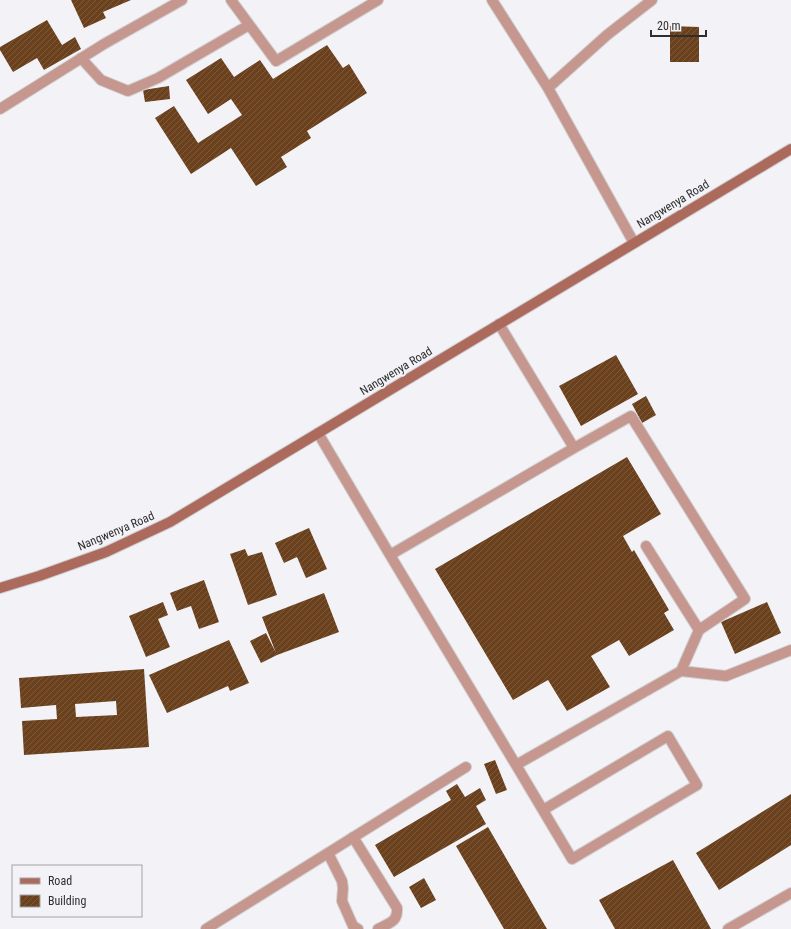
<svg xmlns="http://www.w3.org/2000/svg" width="791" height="929" font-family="'Roboto Condensed',sans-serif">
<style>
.building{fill:url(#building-hatch);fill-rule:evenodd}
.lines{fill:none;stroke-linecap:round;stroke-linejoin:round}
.lane-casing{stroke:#d0cfd2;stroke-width:12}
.secondary-casing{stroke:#d0cfd2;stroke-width:12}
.lane{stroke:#c5978e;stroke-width:10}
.secondary{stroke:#ac6a5d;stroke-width:10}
.labels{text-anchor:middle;stroke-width:4;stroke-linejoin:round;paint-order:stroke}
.street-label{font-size:12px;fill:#2e2e2f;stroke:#f3f2f6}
</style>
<defs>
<pattern id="building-hatch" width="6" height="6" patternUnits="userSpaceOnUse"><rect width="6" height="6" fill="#6a411c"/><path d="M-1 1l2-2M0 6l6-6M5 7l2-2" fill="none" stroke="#7b5a3d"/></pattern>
</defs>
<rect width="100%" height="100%" fill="#f3f2f6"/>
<path class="building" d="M 71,0 L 131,0 L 103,12 L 106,18 L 84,28 Z
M 47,20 L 62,45 L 75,37 L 81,49 L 44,70 L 37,58 L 13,72 L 0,50 L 0,47 Z
M 670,26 L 699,27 L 699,62 L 670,62 Z
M 327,45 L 343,68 L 349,64 L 367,93 L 307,131 L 311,138 L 281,157 L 287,167 L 256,186 L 231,148 L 191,174 L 155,118 L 174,106 L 198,143 L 242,115 L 231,99 L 208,114 L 186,80 L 221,58 L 234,77 L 260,60 L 273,79 Z
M 169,86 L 170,99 L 145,102 L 143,90 Z
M 616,355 L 638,394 L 581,426 L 559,386 Z
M 646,396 L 656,415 L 642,423 L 632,404 Z
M 627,457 L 661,514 L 623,536 L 632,552 L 634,550 L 669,610 L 664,613 L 674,630 L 629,656 L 619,640 L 591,656 L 610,687 L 567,711 L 548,680 L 513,700 L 435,569 Z
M 309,528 L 327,569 L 306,578 L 297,557 L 284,563 L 275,543 Z
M 245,549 L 248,556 L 262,552 L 277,595 L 248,605 L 230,554 Z
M 204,580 L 219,622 L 199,629 L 191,606 L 177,611 L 170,593 Z
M 324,593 L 339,632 L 277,655 L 261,663 L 250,641 L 266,633 L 276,653 L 262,617 Z
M 163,602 L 168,615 L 158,619 L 170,647 L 146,657 L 129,616 Z
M 767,602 L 781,633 L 735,654 L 721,622 Z
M 229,640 L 249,683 L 230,691 L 228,686 L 167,713 L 149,675 Z
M 144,669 L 149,747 L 24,755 L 22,721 L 57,719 L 56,705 L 21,708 L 19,678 ZM 116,701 L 117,715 L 76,717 L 75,704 Z
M 495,760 L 507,790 L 496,794 L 484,764 Z
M 457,784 L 465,797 L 480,788 L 486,800 L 476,806 L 486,824 L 394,877 L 375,845 L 451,800 L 446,791 Z
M 791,794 L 791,845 L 719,890 L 696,853 Z
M 488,827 L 547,929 L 504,929 L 456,846 Z
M 673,860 L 711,929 L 615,929 L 599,900 Z
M 424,878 L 436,900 L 421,908 L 409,887 Z"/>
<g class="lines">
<defs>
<path id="lane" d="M 231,0 L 276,61 L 378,0
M 492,0 L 548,88 L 634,243
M 81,58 L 101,80 L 128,91 L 158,78 L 249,25
M 548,88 L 607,35 L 652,0
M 0,109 L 104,44 L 182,0
M 318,433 L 390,555 L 574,448 L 499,324
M 646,546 L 699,630
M 390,555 L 516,765 L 681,671 L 699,630 L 745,599 L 631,416 L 574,448
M 681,671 L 726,676 L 791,650
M 516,765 L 572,859 L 697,785 L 668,736 L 543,810
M 353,837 L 397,908 C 398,922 389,923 378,929
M 328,853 L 342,881 L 343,888 L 342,901 L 353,926 L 358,929
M 206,929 L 466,767
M 728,929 L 791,893"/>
<path id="secondary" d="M 0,588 L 39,576 L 106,552 L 170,522 L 791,149"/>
</defs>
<use href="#lane" class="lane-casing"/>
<use href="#secondary" class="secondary-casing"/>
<use href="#lane" class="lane"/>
<use href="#secondary" class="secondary"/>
</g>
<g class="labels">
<g class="street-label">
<text transform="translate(673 204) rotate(-31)" y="4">Nangwenya Road</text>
<text transform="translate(396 371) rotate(-31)" y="4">Nangwenya Road</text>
<text transform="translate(116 531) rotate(-23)" y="4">Nangwenya Road</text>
</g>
</g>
<rect x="12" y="865" width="130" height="52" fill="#f3f2f6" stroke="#a4a4a6"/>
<rect x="20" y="878" width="20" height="6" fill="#ac6a5d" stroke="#a4a4a6"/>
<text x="48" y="885" font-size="12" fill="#2e2e2f">Road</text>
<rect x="20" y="895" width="20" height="12" fill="url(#building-hatch)" stroke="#a4a4a6"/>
<text x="48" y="905" font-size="12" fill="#2e2e2f">Building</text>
<path d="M651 30v6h55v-6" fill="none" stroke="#2e2e2f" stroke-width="2"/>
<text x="657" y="30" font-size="12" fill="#2e2e2f" stroke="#f3f2f6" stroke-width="3" paint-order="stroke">20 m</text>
</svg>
